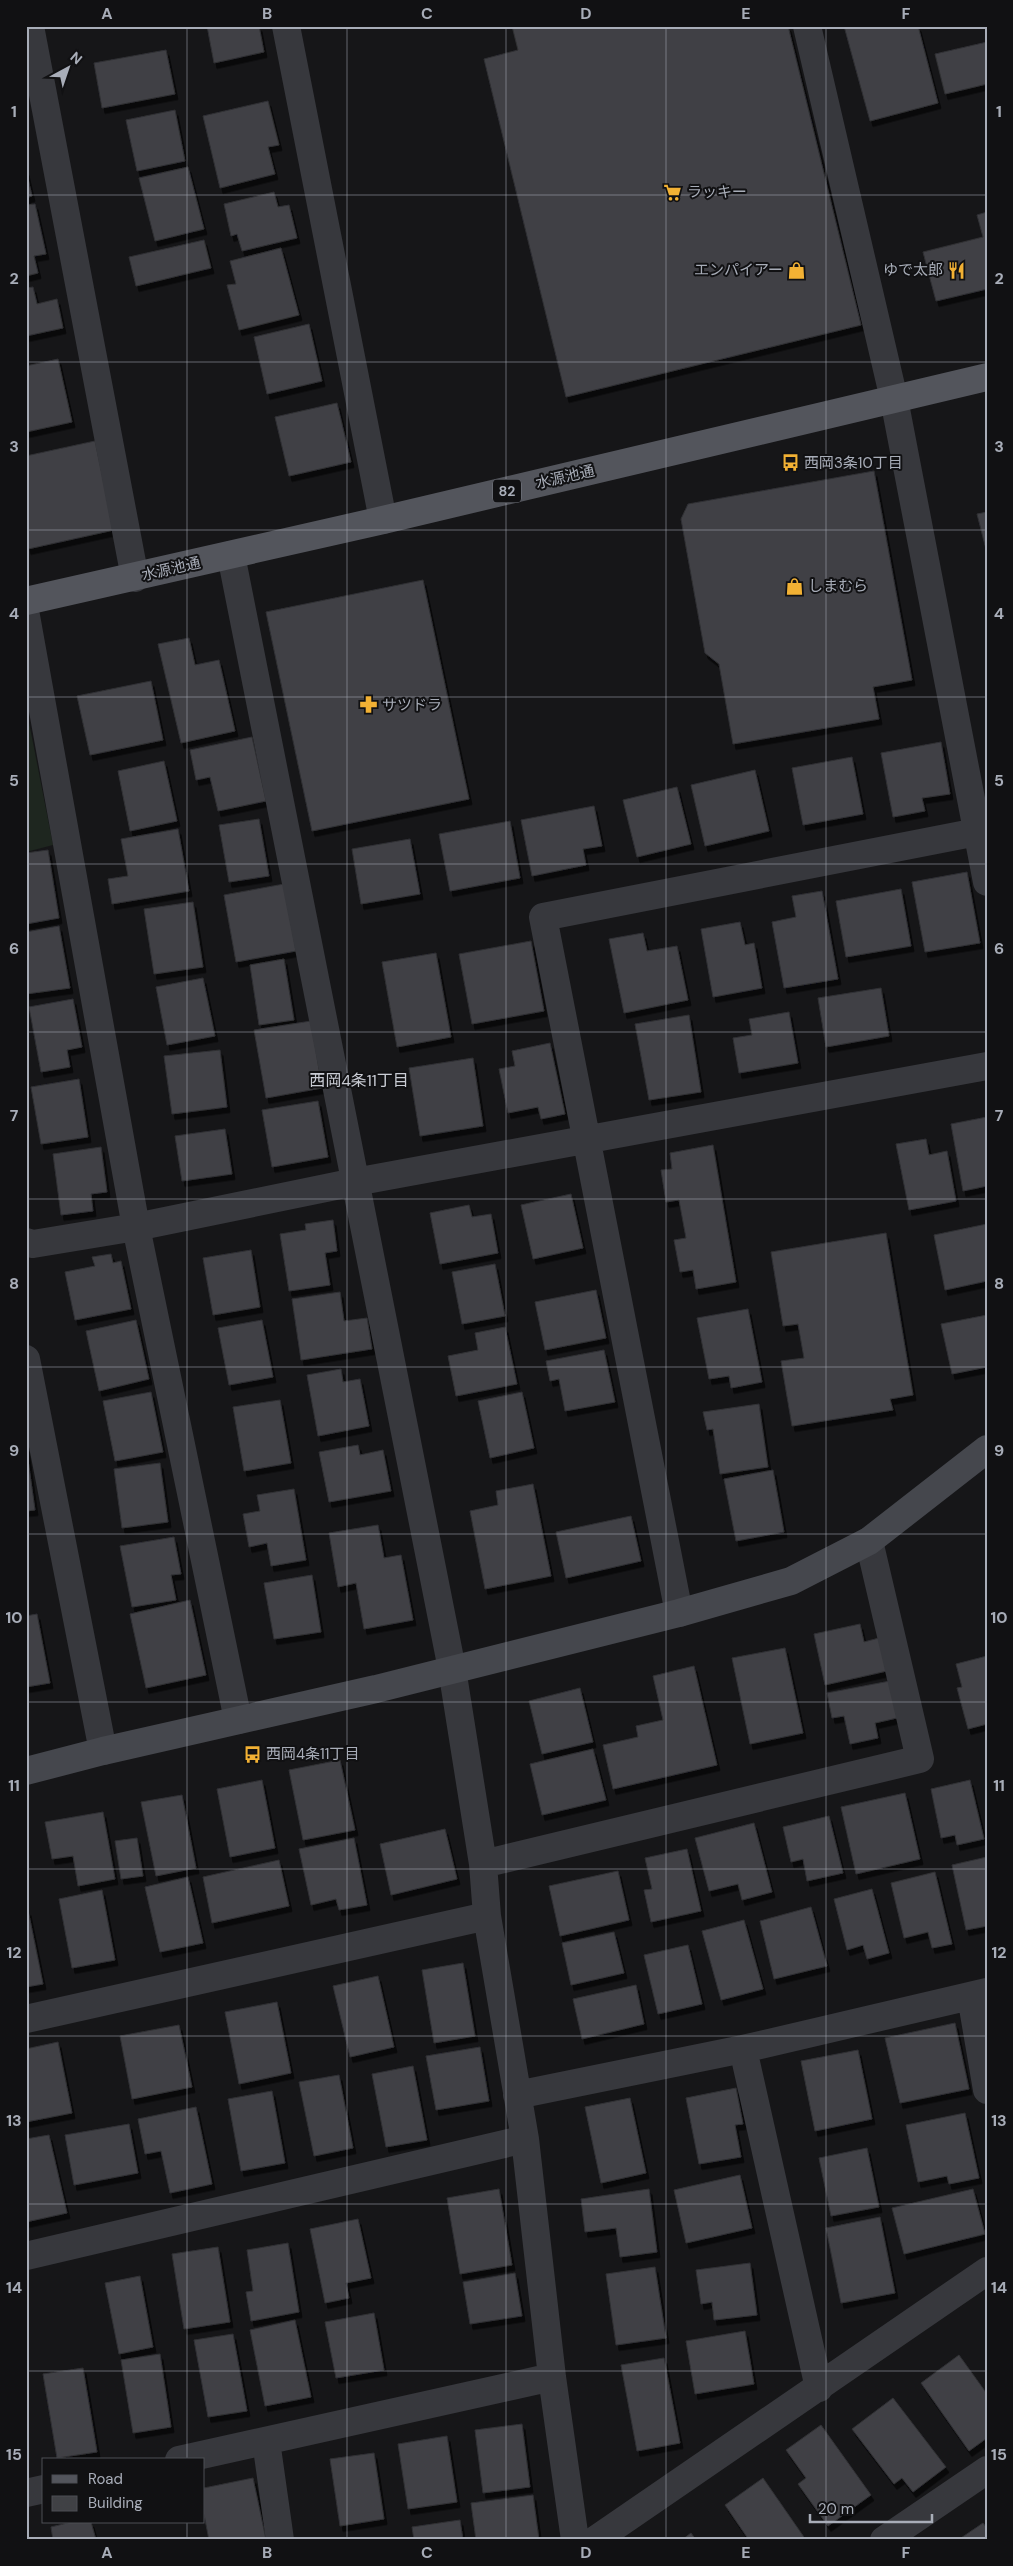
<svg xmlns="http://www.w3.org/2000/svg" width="1013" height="2566" font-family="'DM Sans','Noto Sans JP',sans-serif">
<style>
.green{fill:#1e261f}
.building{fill:#404145;stroke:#303034;filter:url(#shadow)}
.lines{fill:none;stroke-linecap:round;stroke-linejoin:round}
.street{stroke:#37383d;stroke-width:28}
.secondary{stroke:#45474d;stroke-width:28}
.primary{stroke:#53555c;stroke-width:28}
.grid{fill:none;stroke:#a8adb8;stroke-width:1;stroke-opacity:0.55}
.labels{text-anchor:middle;stroke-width:4;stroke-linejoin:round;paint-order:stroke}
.shield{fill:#111113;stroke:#7b7e86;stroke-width:1}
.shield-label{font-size:14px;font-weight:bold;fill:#a8adb8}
.poi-label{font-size:15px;fill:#a8adb8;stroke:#111113;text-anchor:start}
.street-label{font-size:15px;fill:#a8adb8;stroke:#111113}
.neighbourhood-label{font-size:16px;fill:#c9ccd4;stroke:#111113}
.neatline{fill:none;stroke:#a8adb8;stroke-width:2}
.grid-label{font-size:16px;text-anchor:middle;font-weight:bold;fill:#a8adb8}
</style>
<defs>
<filter id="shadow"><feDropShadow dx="3" dy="5.5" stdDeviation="0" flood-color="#0009"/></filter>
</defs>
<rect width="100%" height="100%" fill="#161618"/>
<path class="green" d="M 26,707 L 53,845 L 26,852 Z"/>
<path class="building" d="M 207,26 L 259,26 L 264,52 L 214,63 Z
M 512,26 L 788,26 L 861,325 L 566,397 L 484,59 L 518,50 Z
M 844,26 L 918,26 L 938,103 L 870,121 Z
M 987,42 L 987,84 L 945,94 L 935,54 Z
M 166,50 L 175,94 L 102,108 L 94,63 Z
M 268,101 L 279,145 L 268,147 L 275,174 L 220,188 L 203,116 Z
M 175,110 L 185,161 L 137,171 L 126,120 Z
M 188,167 L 204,229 L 155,241 L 139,178 Z
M 26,170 L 32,196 L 26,198 Z
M 274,192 L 278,207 L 289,205 L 297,238 L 242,251 L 237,234 L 231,236 L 224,204 Z
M 35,204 L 46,254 L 34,256 L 38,273 L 26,276 L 26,205 Z
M 987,212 L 987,289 L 936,301 L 923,252 L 983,237 L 977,215 Z
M 204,240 L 211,268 L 136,286 L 129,257 Z
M 281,248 L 299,315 L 239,330 L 227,285 L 236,284 L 230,261 Z
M 33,287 L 37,304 L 57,299 L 63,328 L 26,336 L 26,288 Z
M 309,324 L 322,381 L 267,394 L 254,337 Z
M 58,359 L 72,422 L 26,432 L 26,366 Z
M 337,403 L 351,462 L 289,476 L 275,417 Z
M 95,441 L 114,530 L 28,549 L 26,539 L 26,456 Z
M 874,471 L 912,680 L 873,687 L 879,719 L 733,744 L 719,664 L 705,653 L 681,519 L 688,504 Z
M 987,512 L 987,553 L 977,514 Z
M 423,580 L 469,799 L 312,831 L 266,612 Z
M 189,638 L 195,665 L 219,660 L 235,731 L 181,743 L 158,644 Z
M 151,681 L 163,740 L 90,755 L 77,696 Z
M 252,737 L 266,801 L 218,811 L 210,777 L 196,780 L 190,750 Z
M 941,742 L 950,794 L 922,798 L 925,811 L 893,817 L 881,753 Z
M 852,757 L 863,814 L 803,825 L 792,768 Z
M 164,761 L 177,821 L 130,831 L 118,771 Z
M 755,770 L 769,831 L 705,846 L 691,785 Z
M 677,787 L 691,844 L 637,857 L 623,800 Z
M 594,806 L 602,846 L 583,849 L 586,865 L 532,876 L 521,820 Z
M 259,819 L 269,876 L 229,882 L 219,825 Z
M 510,821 L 520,878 L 450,891 L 439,834 Z
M 178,829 L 189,891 L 112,904 L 108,879 L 128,876 L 121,839 Z
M 410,839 L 420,894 L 361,904 L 352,849 Z
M 48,850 L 59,918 L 26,924 L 26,853 Z
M 967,872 L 980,943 L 925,952 L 912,882 Z
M 284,884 L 296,951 L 236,962 L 224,895 Z
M 901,889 L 911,946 L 846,957 L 836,901 Z
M 822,891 L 838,979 L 784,988 L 772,922 L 796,917 L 792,896 Z
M 193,902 L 203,967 L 154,974 L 144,909 Z
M 740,922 L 745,945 L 754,943 L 762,988 L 713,997 L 701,929 Z
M 59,926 L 70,988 L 26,994 L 26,932 Z
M 643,933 L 647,951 L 677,946 L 688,1000 L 624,1013 L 609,939 Z
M 531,941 L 544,1011 L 472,1024 L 459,954 Z
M 436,953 L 451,1037 L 397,1047 L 382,962 Z
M 284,959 L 294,1020 L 259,1025 L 250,965 Z
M 203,978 L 215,1036 L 167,1045 L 156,987 Z
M 881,988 L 889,1036 L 826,1047 L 818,998 Z
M 73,999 L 82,1047 L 67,1050 L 70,1067 L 41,1072 L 29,1007 Z
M 789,1012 L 798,1063 L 739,1073 L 733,1038 L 752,1035 L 749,1019 Z
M 689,1015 L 701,1092 L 649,1100 L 635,1024 Z
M 311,1021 L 322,1088 L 266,1098 L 254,1030 Z
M 550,1043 L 565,1114 L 541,1119 L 538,1107 L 508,1113 L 499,1069 L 515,1066 L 512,1051 Z
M 220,1050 L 227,1107 L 172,1114 L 164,1056 Z
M 473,1058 L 483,1126 L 420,1136 L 409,1068 Z
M 79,1079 L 88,1137 L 41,1144 L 31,1087 Z
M 318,1101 L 328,1157 L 272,1167 L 262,1110 Z
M 987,1117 L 987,1186 L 963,1191 L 951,1124 Z
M 225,1129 L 232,1174 L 182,1181 L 175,1136 Z
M 926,1139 L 929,1155 L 947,1151 L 956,1201 L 909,1210 L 896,1144 Z
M 713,1145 L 736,1282 L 696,1289 L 693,1270 L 680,1272 L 674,1240 L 686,1238 L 679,1200 L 666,1202 L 661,1170 L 672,1169 L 670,1153 Z
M 101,1147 L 107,1192 L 91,1194 L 93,1211 L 61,1215 L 53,1154 Z
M 571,1194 L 583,1248 L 533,1259 L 521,1205 Z
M 469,1205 L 472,1217 L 491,1214 L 498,1253 L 440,1264 L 430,1213 Z
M 333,1220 L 337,1251 L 325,1253 L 330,1285 L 289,1291 L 280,1234 L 306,1230 L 305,1224 Z
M 987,1224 L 987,1281 L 945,1290 L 934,1235 Z
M 886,1233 L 913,1395 L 890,1399 L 893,1410 L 792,1426 L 781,1361 L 804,1358 L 798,1324 L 783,1326 L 771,1252 Z
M 251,1250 L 260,1307 L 213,1315 L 203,1258 Z
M 111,1254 L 113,1263 L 121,1261 L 131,1309 L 75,1320 L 65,1272 L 95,1266 L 92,1257 Z
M 495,1264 L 505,1316 L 462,1324 L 452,1272 Z
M 596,1290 L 606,1338 L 545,1350 L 535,1302 Z
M 340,1292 L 344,1321 L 367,1318 L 372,1349 L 301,1360 L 292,1299 Z
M 748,1309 L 762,1382 L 731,1388 L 729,1376 L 709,1379 L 697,1318 Z
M 987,1315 L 987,1367 L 952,1374 L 941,1324 Z
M 136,1320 L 149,1379 L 99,1391 L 86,1331 Z
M 262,1320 L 273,1377 L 229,1385 L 218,1328 Z
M 505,1327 L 517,1384 L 456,1396 L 448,1356 L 478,1350 L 475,1333 Z
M 604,1350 L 615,1402 L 565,1411 L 559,1379 L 550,1381 L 546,1361 Z
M 341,1369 L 343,1382 L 360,1379 L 369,1426 L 318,1436 L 307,1375 Z
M 151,1392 L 163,1452 L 115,1461 L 103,1401 Z
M 522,1392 L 534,1448 L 490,1458 L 478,1401 Z
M 280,1400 L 291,1463 L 244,1471 L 233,1407 Z
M 759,1404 L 768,1467 L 720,1474 L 713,1429 L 707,1430 L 703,1412 Z
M 358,1445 L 360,1455 L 383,1450 L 391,1491 L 329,1502 L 319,1452 Z
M 26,1446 L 35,1510 L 26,1511 Z
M 160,1463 L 168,1522 L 122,1528 L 114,1469 Z
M 773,1470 L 784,1532 L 736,1541 L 724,1479 Z
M 533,1484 L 551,1576 L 485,1589 L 470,1511 L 498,1505 L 496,1491 Z
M 294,1489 L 306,1560 L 271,1566 L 267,1543 L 249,1547 L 243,1514 L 260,1511 L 257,1495 Z
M 631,1516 L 641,1561 L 566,1578 L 556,1532 Z
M 378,1525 L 384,1558 L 401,1555 L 413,1620 L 364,1629 L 356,1583 L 338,1587 L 329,1533 Z
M 174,1537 L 181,1574 L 171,1575 L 176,1600 L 132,1607 L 120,1546 Z
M 312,1575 L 321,1632 L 274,1639 L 264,1583 Z
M 190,1600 L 206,1675 L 146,1688 L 130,1614 Z
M 37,1614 L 50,1683 L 26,1687 L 26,1616 Z
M 860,1624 L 864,1642 L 879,1638 L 887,1671 L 825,1685 L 814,1634 Z
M 785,1648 L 803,1733 L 750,1744 L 732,1658 Z
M 987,1656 L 987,1724 L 968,1729 L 957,1688 L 962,1687 L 956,1664 Z
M 694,1666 L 717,1765 L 613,1789 L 603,1745 L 638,1737 L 636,1726 L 663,1720 L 653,1676 Z
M 890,1681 L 897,1718 L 875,1723 L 878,1738 L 850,1744 L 844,1716 L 832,1718 L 827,1693 Z
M 580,1688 L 593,1742 L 542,1754 L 529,1701 Z
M 593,1749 L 606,1800 L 542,1815 L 530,1764 Z
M 340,1760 L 355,1830 L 303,1840 L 289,1770 Z
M 262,1780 L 275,1848 L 230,1857 L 217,1789 Z
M 970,1780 L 984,1839 L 957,1845 L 955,1835 L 941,1838 L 931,1789 Z
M 905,1793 L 920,1859 L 856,1874 L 841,1807 Z
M 182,1795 L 196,1868 L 156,1876 L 141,1802 Z
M 103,1812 L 115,1879 L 78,1886 L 73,1856 L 52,1859 L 45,1822 Z
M 829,1816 L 843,1873 L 807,1881 L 803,1859 L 791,1862 L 783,1827 Z
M 754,1823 L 772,1892 L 742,1900 L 738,1884 L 709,1891 L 695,1838 Z
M 445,1829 L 457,1879 L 391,1895 L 380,1844 Z
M 137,1838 L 143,1876 L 121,1879 L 115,1841 Z
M 354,1838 L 367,1905 L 339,1910 L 336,1899 L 311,1905 L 299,1849 Z
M 687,1849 L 701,1911 L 651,1922 L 644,1890 L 652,1889 L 645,1858 Z
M 987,1857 L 987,1926 L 966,1930 L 952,1865 Z
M 279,1860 L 289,1906 L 212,1923 L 203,1877 Z
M 618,1871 L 629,1920 L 560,1936 L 549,1886 Z
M 935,1872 L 952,1944 L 932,1948 L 928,1932 L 904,1938 L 891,1883 Z
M 188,1877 L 203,1943 L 160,1952 L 145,1887 Z
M 872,1889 L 889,1953 L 867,1959 L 863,1945 L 847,1950 L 834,1899 Z
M 102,1890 L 115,1960 L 72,1968 L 59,1899 Z
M 811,1907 L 827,1966 L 774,1979 L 760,1921 Z
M 28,1910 L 43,1984 L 26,1987 L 26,1911 Z
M 744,1920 L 763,1989 L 721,2000 L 702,1931 Z
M 614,1932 L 624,1973 L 571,1985 L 562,1943 Z
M 688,1945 L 702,2004 L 658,2014 L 644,1955 Z
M 463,1963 L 475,2036 L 434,2043 L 422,1970 Z
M 378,1976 L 394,2047 L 350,2057 L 333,1986 Z
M 636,1985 L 644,2024 L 582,2039 L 573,1999 Z
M 277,2002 L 291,2073 L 239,2084 L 225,2012 Z
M 955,2023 L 969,2089 L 900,2103 L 885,2038 Z
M 179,2025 L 192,2087 L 132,2099 L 120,2036 Z
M 58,2042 L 72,2113 L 26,2122 L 26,2049 Z
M 480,2047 L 489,2101 L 436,2110 L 426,2056 Z
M 858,2050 L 872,2119 L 815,2131 L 801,2061 Z
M 413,2066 L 427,2140 L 386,2147 L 372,2074 Z
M 339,2075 L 353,2148 L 314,2156 L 299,2082 Z
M 736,2088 L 743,2124 L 735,2125 L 741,2157 L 699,2164 L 686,2098 Z
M 272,2091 L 285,2163 L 241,2171 L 228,2099 Z
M 630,2098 L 646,2173 L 601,2183 L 585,2107 Z
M 196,2107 L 212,2184 L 170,2193 L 161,2151 L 145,2154 L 138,2119 Z
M 965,2113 L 979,2178 L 949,2184 L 947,2176 L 918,2182 L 906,2125 Z
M 129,2124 L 138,2173 L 74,2185 L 65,2135 Z
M 49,2135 L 67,2213 L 26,2222 L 26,2139 Z
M 867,2148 L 879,2207 L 831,2216 L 819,2158 Z
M 740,2175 L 752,2228 L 686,2243 L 674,2190 Z
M 499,2189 L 512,2265 L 460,2274 L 447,2198 Z
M 649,2189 L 657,2252 L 620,2257 L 616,2228 L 585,2232 L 581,2199 Z
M 973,2189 L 985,2234 L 904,2254 L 892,2208 Z
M 880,2217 L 895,2293 L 841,2303 L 826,2228 Z
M 358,2219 L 371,2278 L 346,2283 L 349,2298 L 325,2303 L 310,2229 Z
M 288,2243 L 299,2312 L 251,2321 L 246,2292 L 253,2291 L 247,2250 Z
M 218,2247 L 230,2322 L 184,2329 L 172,2254 Z
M 750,2263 L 757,2315 L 714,2320 L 712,2302 L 701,2304 L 696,2270 Z
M 655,2267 L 666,2338 L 616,2345 L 606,2274 Z
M 515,2273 L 522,2316 L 470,2324 L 463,2282 Z
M 140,2276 L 153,2347 L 119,2354 L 105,2283 Z
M 374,2313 L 384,2370 L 336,2378 L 325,2322 Z
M 295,2320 L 311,2397 L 265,2406 L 250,2330 Z
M 745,2331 L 754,2384 L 695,2394 L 686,2341 Z
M 233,2334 L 247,2411 L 208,2417 L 194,2340 Z
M 160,2354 L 171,2427 L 133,2433 L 121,2360 Z
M 959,2355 L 987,2394 L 987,2438 L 969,2451 L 921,2383 Z
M 664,2358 L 680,2443 L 637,2451 L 621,2365 Z
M 83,2368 L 97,2452 L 57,2458 L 43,2374 Z
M 893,2398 L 946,2467 L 913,2492 L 902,2478 L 894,2484 L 852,2429 Z
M 522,2424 L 530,2487 L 483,2493 L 475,2430 Z
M 821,2425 L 871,2495 L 828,2526 L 798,2484 L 806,2478 L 786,2450 Z
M 447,2436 L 457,2502 L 408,2509 L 398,2444 Z
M 374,2453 L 384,2519 L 340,2526 L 330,2459 Z
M 253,2478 L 266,2540 L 209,2540 L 204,2514 L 204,2488 Z
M 763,2478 L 806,2540 L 749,2540 L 725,2505 Z
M 533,2495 L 539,2540 L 476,2540 L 471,2503 Z
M 460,2520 L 463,2540 L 414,2540 L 412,2527 Z
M 72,2522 L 91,2522 L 96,2540 L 53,2540 L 51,2527 Z
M 983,2523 L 987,2528 L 987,2540 L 958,2540 Z
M 691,2533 L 696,2540 L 682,2540 Z"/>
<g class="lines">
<path class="street" d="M 30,26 L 135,578
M 286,26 L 383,520
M 807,26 L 894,399 L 987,882
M 231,555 L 452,1669 L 483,1864 L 487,1916 L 525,2139 L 552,2377 L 575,2540
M 26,616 L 136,1227 L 238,1720
M 26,1242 L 33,1244 L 136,1227 L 355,1182 L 987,1066
M 26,1359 L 103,1751
M 679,1613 L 543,917 L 977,832
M 483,1864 L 920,1759 L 869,1541
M 971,1996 L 987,2090
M 26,2019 L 487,1916
M 743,2049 L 819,2388
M 517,2095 L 743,2049 L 987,1992
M 26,2256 L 525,2139
M 266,2441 L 280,2540
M 179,2460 L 552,2377
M 26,2493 L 44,2489
M 595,2540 L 987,2271
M 884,2540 L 987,2470"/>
<path class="secondary" d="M 26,1771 L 103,1751 L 376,1689 L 679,1613 L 791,1581 L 869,1541 L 987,1449"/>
<path class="primary" d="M 26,601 L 383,520 L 987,377"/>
</g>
<path class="grid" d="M 187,26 L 187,2460M 347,26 L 347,2540M 506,26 L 506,2540M 666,26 L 666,2540M 826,26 L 826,2540M 26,195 L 987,195M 26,362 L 987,362M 26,530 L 987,530M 26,697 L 987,697M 26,864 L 987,864M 26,1032 L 987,1032M 26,1199 L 987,1199M 26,1367 L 987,1367M 26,1534 L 987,1534M 26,1702 L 987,1702M 26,1869 L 987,1869M 26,2036 L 987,2036M 26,2204 L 987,2204M 26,2371 L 987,2371M 187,2522 L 187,2540"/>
<defs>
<symbol id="supermarket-bare" viewBox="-9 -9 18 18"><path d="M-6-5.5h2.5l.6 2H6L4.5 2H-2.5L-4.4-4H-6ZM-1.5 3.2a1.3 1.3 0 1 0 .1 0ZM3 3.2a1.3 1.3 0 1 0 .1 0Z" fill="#f2b134" stroke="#111113" stroke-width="2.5" paint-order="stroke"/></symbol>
<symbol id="shop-bare" viewBox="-9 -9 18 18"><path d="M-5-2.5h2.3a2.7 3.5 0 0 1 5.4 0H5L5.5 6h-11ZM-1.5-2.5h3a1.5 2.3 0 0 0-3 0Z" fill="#f2b134" stroke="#111113" stroke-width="2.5" paint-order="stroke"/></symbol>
<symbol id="restaurant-bare" viewBox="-9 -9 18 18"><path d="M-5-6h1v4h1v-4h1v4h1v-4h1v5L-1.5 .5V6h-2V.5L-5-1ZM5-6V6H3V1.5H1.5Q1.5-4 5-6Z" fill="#f2b134" stroke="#111113" stroke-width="2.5" paint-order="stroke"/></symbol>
<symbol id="bus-bare" viewBox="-9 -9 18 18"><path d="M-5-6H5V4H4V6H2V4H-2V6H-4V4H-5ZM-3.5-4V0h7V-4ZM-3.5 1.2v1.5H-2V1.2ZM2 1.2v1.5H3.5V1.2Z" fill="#f2b134" stroke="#111113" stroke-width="2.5" paint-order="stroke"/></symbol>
<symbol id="pharmacy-bare" viewBox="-9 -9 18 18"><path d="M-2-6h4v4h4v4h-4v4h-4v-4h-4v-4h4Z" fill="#f2b134" stroke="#111113" stroke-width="2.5" paint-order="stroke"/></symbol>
</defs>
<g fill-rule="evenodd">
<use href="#supermarket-bare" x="660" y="180" width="25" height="25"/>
<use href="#shop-bare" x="784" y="258" width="25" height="25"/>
<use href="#restaurant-bare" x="944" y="258" width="25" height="25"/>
<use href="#bus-bare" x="778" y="450" width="25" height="25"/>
<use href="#shop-bare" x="782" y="574" width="25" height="25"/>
<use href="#pharmacy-bare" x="356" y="692" width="25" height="25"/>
<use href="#bus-bare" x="240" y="1742" width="25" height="25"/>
</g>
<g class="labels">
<rect class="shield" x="493" y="479.5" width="28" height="23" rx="4"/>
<g class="shield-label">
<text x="507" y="496">82</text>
</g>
<g class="poi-label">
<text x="687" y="197">ラッキー</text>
<text x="783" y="275" text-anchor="end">エンパイアー</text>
<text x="943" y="275" text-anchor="end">ゆで太郎</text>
<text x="804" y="468">西岡3条10丁目</text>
<text x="808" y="591">しまむら</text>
<text x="382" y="710">サツドラ</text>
<text x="266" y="1759">西岡4条11丁目</text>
</g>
<g class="street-label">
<text transform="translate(565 477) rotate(-13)" y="5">水源池通</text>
<text transform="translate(171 569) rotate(-13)" y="5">水源池通</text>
</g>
<g class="neighbourhood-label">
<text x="359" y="1086">西岡4条11丁目</text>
</g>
</g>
<rect width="1013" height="2566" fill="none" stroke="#111113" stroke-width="55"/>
<rect x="42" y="2458" width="162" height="65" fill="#111113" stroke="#4d4f55"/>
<rect x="52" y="2475" width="25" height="8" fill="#53555c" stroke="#4d4f55"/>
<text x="88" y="2484" font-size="15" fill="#a8adb8">Road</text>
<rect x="52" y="2496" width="25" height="15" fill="#404145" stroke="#4d4f55"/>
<text x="88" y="2508" font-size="15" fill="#a8adb8">Building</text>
<g transform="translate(68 68) rotate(40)" stroke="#111113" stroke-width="4" paint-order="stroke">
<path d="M0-4L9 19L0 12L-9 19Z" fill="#a8adb8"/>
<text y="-8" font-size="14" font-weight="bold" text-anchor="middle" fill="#a8adb8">N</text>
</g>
<path d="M810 2514v8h122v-8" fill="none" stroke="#a8adb8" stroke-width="2.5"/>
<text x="818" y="2514" font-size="15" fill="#a8adb8" stroke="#111113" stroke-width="4" paint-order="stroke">20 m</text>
<rect x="28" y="28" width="958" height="2510" class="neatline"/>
<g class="grid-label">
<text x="107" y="19">A</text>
<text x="267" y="19">B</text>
<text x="427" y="19">C</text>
<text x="586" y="19">D</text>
<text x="746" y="19">E</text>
<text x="906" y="19">F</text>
<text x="14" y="117">1</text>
<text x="999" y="117">1</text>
<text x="14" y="284">2</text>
<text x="999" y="284">2</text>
<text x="14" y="452">3</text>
<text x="999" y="452">3</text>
<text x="14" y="619">4</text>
<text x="999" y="619">4</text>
<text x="14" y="786">5</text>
<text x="999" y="786">5</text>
<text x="14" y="954">6</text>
<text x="999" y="954">6</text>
<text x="14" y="1121">7</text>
<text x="999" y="1121">7</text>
<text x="14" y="1289">8</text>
<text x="999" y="1289">8</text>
<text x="14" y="1456">9</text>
<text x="999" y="1456">9</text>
<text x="14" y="1623">10</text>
<text x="999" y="1623">10</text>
<text x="14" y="1791">11</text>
<text x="999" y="1791">11</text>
<text x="14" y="1958">12</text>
<text x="999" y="1958">12</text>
<text x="14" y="2126">13</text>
<text x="999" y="2126">13</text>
<text x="14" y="2293">14</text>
<text x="999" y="2293">14</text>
<text x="14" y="2460">15</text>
<text x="999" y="2460">15</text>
<text x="107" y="2558">A</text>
<text x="267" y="2558">B</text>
<text x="427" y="2558">C</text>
<text x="586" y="2558">D</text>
<text x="746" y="2558">E</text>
<text x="906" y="2558">F</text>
</g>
</svg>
